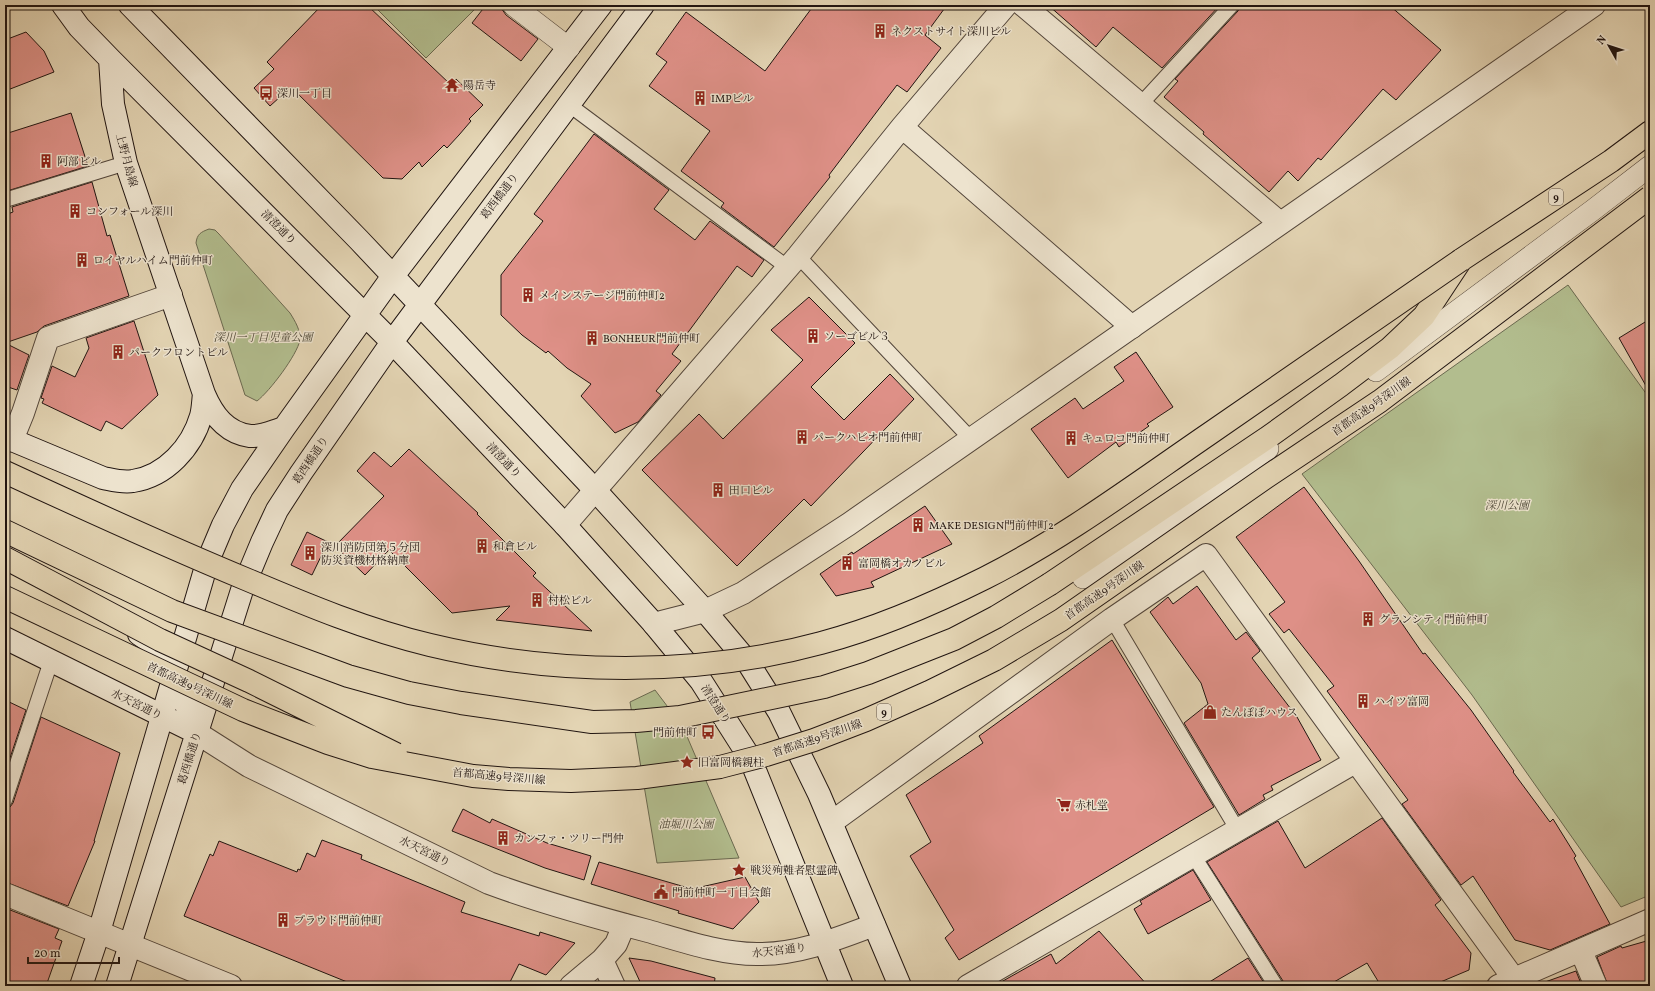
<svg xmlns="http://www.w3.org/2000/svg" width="1655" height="991" font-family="Vollkorn,'Noto Serif JP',serif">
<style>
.green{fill:#b2bd8e;stroke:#6a6950}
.building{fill:#de9087;stroke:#211511}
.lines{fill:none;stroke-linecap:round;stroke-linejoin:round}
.service-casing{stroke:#52453a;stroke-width:16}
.pedestrian-casing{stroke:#52453a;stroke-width:22}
.minor-casing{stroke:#52453a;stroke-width:24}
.tertiary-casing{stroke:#52453a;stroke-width:24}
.secondary-casing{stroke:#211511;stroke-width:24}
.motorway-casing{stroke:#211511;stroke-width:24}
.service{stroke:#ede3ce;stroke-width:14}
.pedestrian{stroke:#ede3ce;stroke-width:21}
.minor{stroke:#ede3ce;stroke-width:22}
.tertiary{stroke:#ede3ce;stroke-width:22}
.secondary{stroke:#ede3ce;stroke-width:22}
.motorway{stroke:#e3d4b3;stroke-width:22}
.motorway-bridge-casing{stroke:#211511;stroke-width:24;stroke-linecap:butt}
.motorway-bridge{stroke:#e3d4b3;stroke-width:22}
.labels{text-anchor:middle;stroke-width:3;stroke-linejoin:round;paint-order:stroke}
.shield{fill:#ede3ce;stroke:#5e534a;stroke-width:1}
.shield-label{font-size:10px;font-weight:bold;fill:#211511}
.poi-label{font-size:11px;fill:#211511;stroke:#ede3ce;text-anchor:start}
.street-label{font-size:11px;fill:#211511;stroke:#ede3ce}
.park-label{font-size:11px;font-style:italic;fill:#4c4736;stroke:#ede3ce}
</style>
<rect width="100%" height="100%" fill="#e3d4b3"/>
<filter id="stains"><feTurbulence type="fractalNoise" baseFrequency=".005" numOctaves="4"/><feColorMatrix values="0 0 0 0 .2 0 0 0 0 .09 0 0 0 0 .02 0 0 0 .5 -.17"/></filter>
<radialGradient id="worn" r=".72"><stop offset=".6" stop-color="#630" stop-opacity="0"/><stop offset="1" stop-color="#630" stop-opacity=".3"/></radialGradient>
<path class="green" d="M 373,5 L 479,5 L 426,58 Z
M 209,229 L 215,230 L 219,234 L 290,313 C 295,321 301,331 300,340 C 297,355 270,391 257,401 L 245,395 L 196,243 C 197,234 201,232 209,229 Z
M 1568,285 L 1650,399 L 1650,895 L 1621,907 L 1472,695 L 1302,474 Z
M 655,690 L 683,727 L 739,858 L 657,863 L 630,702 Z"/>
<path class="building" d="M 322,5 L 367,5 L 451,85 L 456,79 L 483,105 L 469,119 L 471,121 L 459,135 L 447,148 L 444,145 L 422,167 L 419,162 L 402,179 L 383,178 L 291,87 L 270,106 L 254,88 L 274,69 L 267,62 Z
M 486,5 L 499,5 L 506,15 L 538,39 L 521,61 L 472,23 Z
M 814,5 L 947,5 L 925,35 L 941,48 L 907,92 L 897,85 L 829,175 L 830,177 L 774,247 L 721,207 L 724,203 L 681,171 L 710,131 L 649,86 L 667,62 L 656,54 L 686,12 L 765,71 Z
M 1048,5 L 1220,5 L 1162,68 L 1113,27 L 1096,47 Z
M 1240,5 L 1389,5 L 1441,50 L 1396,100 L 1383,89 L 1321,160 L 1318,158 L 1298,181 L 1288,171 L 1269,192 L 1203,134 L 1204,132 L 1164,97 L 1178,81 L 1175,79 L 1238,11 Z
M 26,32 L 44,51 L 54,72 L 5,91 L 5,40 Z
M 71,113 L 88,166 L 7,191 L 5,184 L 5,134 Z
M 594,134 L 669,190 L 654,209 L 695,240 L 710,221 L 764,260 L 752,277 L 737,266 L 672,354 L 681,361 L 656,391 L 661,395 L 638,422 L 615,433 L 581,396 L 591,384 L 567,368 L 548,351 L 546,353 L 522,335 L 501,315 L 501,275 L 543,221 L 534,214 Z
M 92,182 L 107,236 L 110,235 L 129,296 L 44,326 L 37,332 L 5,343 L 5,215 L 13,212 L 12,207 Z
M 809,297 L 855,343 L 811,387 L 844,420 L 890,374 L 914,399 L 811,506 L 804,499 L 737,566 L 642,470 L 699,414 L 723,439 L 803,360 L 771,330 Z
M 1650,319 L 1650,393 L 1619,338 Z
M 134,321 L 158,395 L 122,429 L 106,421 L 101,431 L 42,403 L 44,399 L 41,398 L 52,366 L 75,377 L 89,348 L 86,338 Z
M 5,343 L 29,355 L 17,390 L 5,386 Z
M 1136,352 L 1173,407 L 1147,424 L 1149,426 L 1119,447 L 1116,442 L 1068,478 L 1031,429 L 1075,398 L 1083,409 L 1124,381 L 1114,367 Z
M 409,449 L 478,513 L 477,514 L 536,573 L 533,576 L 592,631 L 496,620 L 510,606 L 452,613 L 389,550 L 365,575 L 335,546 L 384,496 L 357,471 L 374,452 L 391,467 Z
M 1304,487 L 1359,561 L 1423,654 L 1425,653 L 1471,710 L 1514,771 L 1513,772 L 1550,822 L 1553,819 L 1576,856 L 1574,858 L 1610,924 L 1550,950 L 1515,940 L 1473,876 L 1461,885 L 1402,804 L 1408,800 L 1327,691 L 1334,686 L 1289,629 L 1284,633 L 1269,614 L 1285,602 L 1236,537 Z
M 925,506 L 952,544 L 871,582 L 874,587 L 836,596 L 820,574 L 852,552 L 853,554 Z
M 307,532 L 328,542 L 312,575 L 291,565 Z
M 1197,586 L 1236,640 L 1246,632 L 1259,649 L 1260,651 L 1252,658 L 1297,717 L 1321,760 L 1271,786 L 1273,790 L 1263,795 L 1265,799 L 1239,815 L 1184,723 L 1208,704 L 1201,683 L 1150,612 L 1168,597 L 1173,604 Z
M 1112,640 L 1214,807 L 959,960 L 945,938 L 954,930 L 910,856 L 931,842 L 906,795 L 983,743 L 979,736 Z
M 5,700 L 26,710 L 5,773 Z
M 41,717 L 120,753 L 94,841 L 95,841 L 68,906 L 5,882 L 5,808 L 10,807 L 13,803 Z
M 463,809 L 490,823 L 492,819 L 547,843 L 591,856 L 584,880 L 545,868 L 452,831 Z
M 1382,818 L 1441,900 L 1435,905 L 1471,953 L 1469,970 L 1431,986 L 1381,986 L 1367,963 L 1327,986 L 1284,986 L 1283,981 L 1207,862 L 1278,821 L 1305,868 Z
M 322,840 L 362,855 L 361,859 L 465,902 L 461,912 L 539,936 L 540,932 L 575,943 L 546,975 L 519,964 L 508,986 L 357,986 L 184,916 L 210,854 L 213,856 L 219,841 L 297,872 L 298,869 L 300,870 L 307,853 L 315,857 Z
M 599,862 L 692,889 L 745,877 L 759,902 L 733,929 L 678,913 L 679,911 L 591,884 Z
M 1193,870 L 1211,900 L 1148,934 L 1134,909 L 1142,904 L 1140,901 Z
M 5,908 L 59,929 L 55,938 L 62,941 L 46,986 L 5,986 Z
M 1099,931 L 1148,986 L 994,986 L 1051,954 L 1056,964 Z
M 1650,940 L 1650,986 L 1608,986 L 1597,957 L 1621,946 L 1622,948 Z
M 629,958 L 651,961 L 715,978 L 714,986 L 642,986 Z
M 1248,958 L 1266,986 L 1203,986 Z
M 1576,971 L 1582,986 L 1545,986 L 1545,982 Z"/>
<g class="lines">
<defs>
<path id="service" d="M 568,104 L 787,267
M 1140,105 L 1232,5
M 5,200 L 126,163
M 798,256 L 971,439
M 1112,619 L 1237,829
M 5,800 L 51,661
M 1193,855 L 1276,986"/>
<path id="pedestrian" d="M 513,5 L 569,48
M 1376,371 L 1593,210 L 1650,166
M 1083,578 L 1175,517 L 1268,449"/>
<path id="minor" d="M 1023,5 L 1280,223
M 902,127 L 1132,327
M 12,440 L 23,413 L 48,338 L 171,295
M 565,525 L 798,256 L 902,127 L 1006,5
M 832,822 L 1112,619 L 1206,555 L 1514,979
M 5,894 L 231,986
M 1581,951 L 1596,986
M 602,960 L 614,986
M 571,986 L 602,960 L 616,944 L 624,925
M 968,986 L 1355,762
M 1498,986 L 1650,920"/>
<path id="tertiary" d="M 654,624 L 705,611 L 743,593 L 849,524 L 1594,5
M 197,733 L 249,766 L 489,883 C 540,902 595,917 648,931 C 683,941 720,954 757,954 C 797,955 837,939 874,925"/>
<path id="secondary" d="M 63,5 L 79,27 L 110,59 L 392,342 L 565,525 L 654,624 L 701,681 L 750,758 L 842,986
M 130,5 L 359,240 L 595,490 L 705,611 L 747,661 L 779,712 L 819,794 L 900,986
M 110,59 L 113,104 L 126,163 L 204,394 C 213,415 226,433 250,436 C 261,437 273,431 284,428
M 5,441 L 12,440 L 103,478 C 113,480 123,483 133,481 C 166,476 192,447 201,416 C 203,409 203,401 204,394
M 139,634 L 154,644 L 169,661 L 197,733
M 5,638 L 197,733
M 81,986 L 99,932 L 207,563 L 223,525 L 242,489 L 284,428 L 393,276 L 601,5
M 117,986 L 242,590 L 262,542 L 277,510 L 301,473 L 392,342 L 643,5"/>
<path id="motorway" d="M 1050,584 L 1267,438 L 1341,385 L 1390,348 L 1424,316 L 1461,260 L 1611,161 L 1650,132"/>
</defs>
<use href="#service" class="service-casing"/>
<use href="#pedestrian" class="pedestrian-casing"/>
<use href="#minor" class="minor-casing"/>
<use href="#tertiary" class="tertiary-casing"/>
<use href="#secondary" class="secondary-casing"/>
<use href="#motorway" class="motorway-casing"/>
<use href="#service" class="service"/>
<use href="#pedestrian" class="pedestrian"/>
<use href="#minor" class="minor"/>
<use href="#tertiary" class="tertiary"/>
<use href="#secondary" class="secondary"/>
<use href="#motorway" class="motorway"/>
<defs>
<path id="motorway-bridge" d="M 5,472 C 85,509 166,546 248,580 C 307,605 367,630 430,645 C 555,675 696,677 821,643 C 878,628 933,604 985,578 C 1064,538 1136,484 1209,434 C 1293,376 1377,318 1461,260
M 5,531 L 172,611 L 348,676 L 409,693 L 461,703 L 592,722 L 636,721 L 680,717 L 824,687 L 868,673 L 954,639 L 996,617 L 1050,584
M 5,558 L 160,640 L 249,681 L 396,754
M 5,597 L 243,710 L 328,743 L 372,757 L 473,776 L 509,779 L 571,781 L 637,778 L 720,767 L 766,755 L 814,740 L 866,720 L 929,692 L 994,660 L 1061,620 L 1265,478 L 1380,401 L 1650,197"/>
</defs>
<use href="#motorway-bridge" class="motorway-bridge-casing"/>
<use href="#motorway-bridge" class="motorway-bridge"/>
</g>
<defs>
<symbol id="building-bare" viewBox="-9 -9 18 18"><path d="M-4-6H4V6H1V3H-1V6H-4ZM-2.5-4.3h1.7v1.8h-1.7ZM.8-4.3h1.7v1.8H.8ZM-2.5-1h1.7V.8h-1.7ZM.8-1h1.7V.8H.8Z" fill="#8f2418" stroke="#ede3ce" stroke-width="2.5" paint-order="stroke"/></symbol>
<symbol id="temple-bare" viewBox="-9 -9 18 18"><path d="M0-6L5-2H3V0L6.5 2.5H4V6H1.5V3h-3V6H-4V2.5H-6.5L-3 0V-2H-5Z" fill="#8f2418" stroke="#ede3ce" stroke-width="2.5" paint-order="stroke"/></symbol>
<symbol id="bus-bare" viewBox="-9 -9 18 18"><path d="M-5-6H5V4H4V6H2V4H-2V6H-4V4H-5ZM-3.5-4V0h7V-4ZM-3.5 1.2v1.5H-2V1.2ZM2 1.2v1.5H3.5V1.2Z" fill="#8f2418" stroke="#ede3ce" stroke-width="2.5" paint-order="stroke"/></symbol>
<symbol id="shop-bare" viewBox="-9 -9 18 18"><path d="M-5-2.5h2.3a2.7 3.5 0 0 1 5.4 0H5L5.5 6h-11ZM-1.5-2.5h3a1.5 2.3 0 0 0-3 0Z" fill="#8f2418" stroke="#ede3ce" stroke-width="2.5" paint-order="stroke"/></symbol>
<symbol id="sight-bare" viewBox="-9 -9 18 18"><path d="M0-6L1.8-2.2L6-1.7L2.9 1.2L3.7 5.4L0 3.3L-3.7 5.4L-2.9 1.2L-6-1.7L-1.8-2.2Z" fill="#8f2418" stroke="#ede3ce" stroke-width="2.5" paint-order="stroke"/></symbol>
<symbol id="supermarket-bare" viewBox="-9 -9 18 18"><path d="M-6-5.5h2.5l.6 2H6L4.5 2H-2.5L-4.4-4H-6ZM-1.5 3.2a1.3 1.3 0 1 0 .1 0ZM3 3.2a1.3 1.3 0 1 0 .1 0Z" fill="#8f2418" stroke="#ede3ce" stroke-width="2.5" paint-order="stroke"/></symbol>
<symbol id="civic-bare" viewBox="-9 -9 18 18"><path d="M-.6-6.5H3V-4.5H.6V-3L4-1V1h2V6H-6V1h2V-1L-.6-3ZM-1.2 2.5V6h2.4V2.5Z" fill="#8f2418" stroke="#ede3ce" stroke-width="2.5" paint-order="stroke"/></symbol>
</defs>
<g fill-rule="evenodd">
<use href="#building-bare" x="870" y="21" width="20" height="20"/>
<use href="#temple-bare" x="442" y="75" width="20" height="20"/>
<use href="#bus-bare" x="256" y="83" width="20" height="20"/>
<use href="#building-bare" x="690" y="88" width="20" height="20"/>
<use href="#building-bare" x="36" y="151" width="20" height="20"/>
<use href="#building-bare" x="65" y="201" width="20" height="20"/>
<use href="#building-bare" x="72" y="250" width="20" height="20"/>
<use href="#building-bare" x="518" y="285" width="20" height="20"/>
<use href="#building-bare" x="803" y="326" width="20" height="20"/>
<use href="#building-bare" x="582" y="328" width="20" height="20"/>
<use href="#building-bare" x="108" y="342" width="20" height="20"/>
<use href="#building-bare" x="792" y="427" width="20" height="20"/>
<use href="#building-bare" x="1061" y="428" width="20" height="20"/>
<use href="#building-bare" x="708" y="480" width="20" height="20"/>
<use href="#building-bare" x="908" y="515" width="20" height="20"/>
<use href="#building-bare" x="472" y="536" width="20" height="20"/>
<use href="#building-bare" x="300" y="543" width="20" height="20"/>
<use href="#building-bare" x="837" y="553" width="20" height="20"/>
<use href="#building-bare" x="527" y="590" width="20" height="20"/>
<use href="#building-bare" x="1358" y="609" width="20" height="20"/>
<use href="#building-bare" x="1353" y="691" width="20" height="20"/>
<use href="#shop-bare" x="1200" y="702" width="20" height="20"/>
<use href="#bus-bare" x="698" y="722" width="20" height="20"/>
<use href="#sight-bare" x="677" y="752" width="20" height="20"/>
<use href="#supermarket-bare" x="1054" y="795" width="20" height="20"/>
<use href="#building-bare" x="493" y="828" width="20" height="20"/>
<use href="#sight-bare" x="729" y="860" width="20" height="20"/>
<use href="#civic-bare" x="651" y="882" width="20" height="20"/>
<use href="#building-bare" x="273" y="910" width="20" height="20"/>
</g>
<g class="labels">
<g class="shield">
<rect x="1549" y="189" width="14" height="16" rx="3"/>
<rect x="877" y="704" width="14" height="16" rx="3"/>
</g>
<g class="shield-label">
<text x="1556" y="201">9</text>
<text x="884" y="716">9</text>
</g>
<g class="poi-label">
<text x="891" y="35">ネクストサイト深川ビル</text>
<text x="463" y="89">陽岳寺</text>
<text x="277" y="97">深川一丁目</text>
<text x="711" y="102">IMPビル</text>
<text x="57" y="165">阿部ビル</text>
<text x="86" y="215">コンフォール深川</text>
<text x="93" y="264">ロイヤルハイム門前仲町</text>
<text x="539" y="299">メインステージ門前仲町2</text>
<text x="824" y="340">ソーゴビル３</text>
<text x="603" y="342">BONHEUR門前仲町</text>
<text x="129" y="356">パークフロントビル</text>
<text x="813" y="441">パークハビオ門前仲町</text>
<text x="1082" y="442">キュロコ門前仲町</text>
<text x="729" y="494">田口ビル</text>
<text x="929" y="529">MAKE DESIGN門前仲町2</text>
<text x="493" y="550">和倉ビル</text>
<text x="321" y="551">深川消防団第５分団<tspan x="321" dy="13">防災資機材格納庫</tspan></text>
<text x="858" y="567">富岡橋オカノビル</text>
<text x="548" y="604">村松ビル</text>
<text x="1379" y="623">グランシティ門前仲町</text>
<text x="1374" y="705">ハイツ富岡</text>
<text x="1221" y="716">たんぽぽハウス</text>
<text x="697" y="736" text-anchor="end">門前仲町</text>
<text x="698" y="766">旧富岡橋親柱</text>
<text x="1075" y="809">赤札堂</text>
<text x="514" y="842">カンファ・ツリー門仲</text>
<text x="750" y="874">戦災殉難者慰霊碑</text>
<text x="672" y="896">門前仲町一丁目会館</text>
<text x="294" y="924">プラウド門前仲町</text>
</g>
<g class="street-label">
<text transform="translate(127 160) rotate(75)" y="4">上野月島線</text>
<text transform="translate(499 196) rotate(-53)" y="4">葛西橋通り</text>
<text transform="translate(279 227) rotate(45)" y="4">清澄通り</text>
<text transform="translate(1371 406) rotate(-35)" y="4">首都高速9号深川線</text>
<text transform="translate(310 460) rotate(-56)" y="4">葛西橋通り</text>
<text transform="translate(504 460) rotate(46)" y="4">清澄通り</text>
<text transform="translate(1104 590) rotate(-35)" y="4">首都高速9号深川線</text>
<text transform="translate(190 685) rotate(25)" y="4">首都高速9号深川線</text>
<text transform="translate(137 704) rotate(26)" y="4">水天宮通り</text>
<text transform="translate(716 704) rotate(57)" y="4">清澄通り</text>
<text transform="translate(817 738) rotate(-19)" y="4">首都高速9号深川線</text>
<text transform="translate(189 758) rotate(-73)" y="4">葛西橋通り</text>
<text transform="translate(499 776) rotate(5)" y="4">首都高速9号深川線</text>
<text transform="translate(425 851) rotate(26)" y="4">水天宮通り</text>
<text transform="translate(779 950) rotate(-7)" y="4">水天宮通り</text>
</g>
<g class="park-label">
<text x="263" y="341">深川一丁目児童公園</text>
<text x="1507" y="509">深川公園</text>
<text x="686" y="828">油堀川公園</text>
</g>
</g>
<rect width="1655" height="991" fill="none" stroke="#e3d4b3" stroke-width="20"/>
<rect x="6" y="6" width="1643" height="979" fill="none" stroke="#211511" stroke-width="2"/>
<rect x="10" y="10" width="1635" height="971" fill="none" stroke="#211511"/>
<g transform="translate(1609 46) rotate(309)" stroke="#ede3ce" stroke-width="3" paint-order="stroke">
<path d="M0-3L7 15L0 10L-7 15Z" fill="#211511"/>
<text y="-6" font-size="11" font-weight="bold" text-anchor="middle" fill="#211511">N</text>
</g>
<path d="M28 957v6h91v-6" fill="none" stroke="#211511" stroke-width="2"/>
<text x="34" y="957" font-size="12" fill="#211511" stroke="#ede3ce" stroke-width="3" paint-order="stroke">20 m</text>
<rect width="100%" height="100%" filter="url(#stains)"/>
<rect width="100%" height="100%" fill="url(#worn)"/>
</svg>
